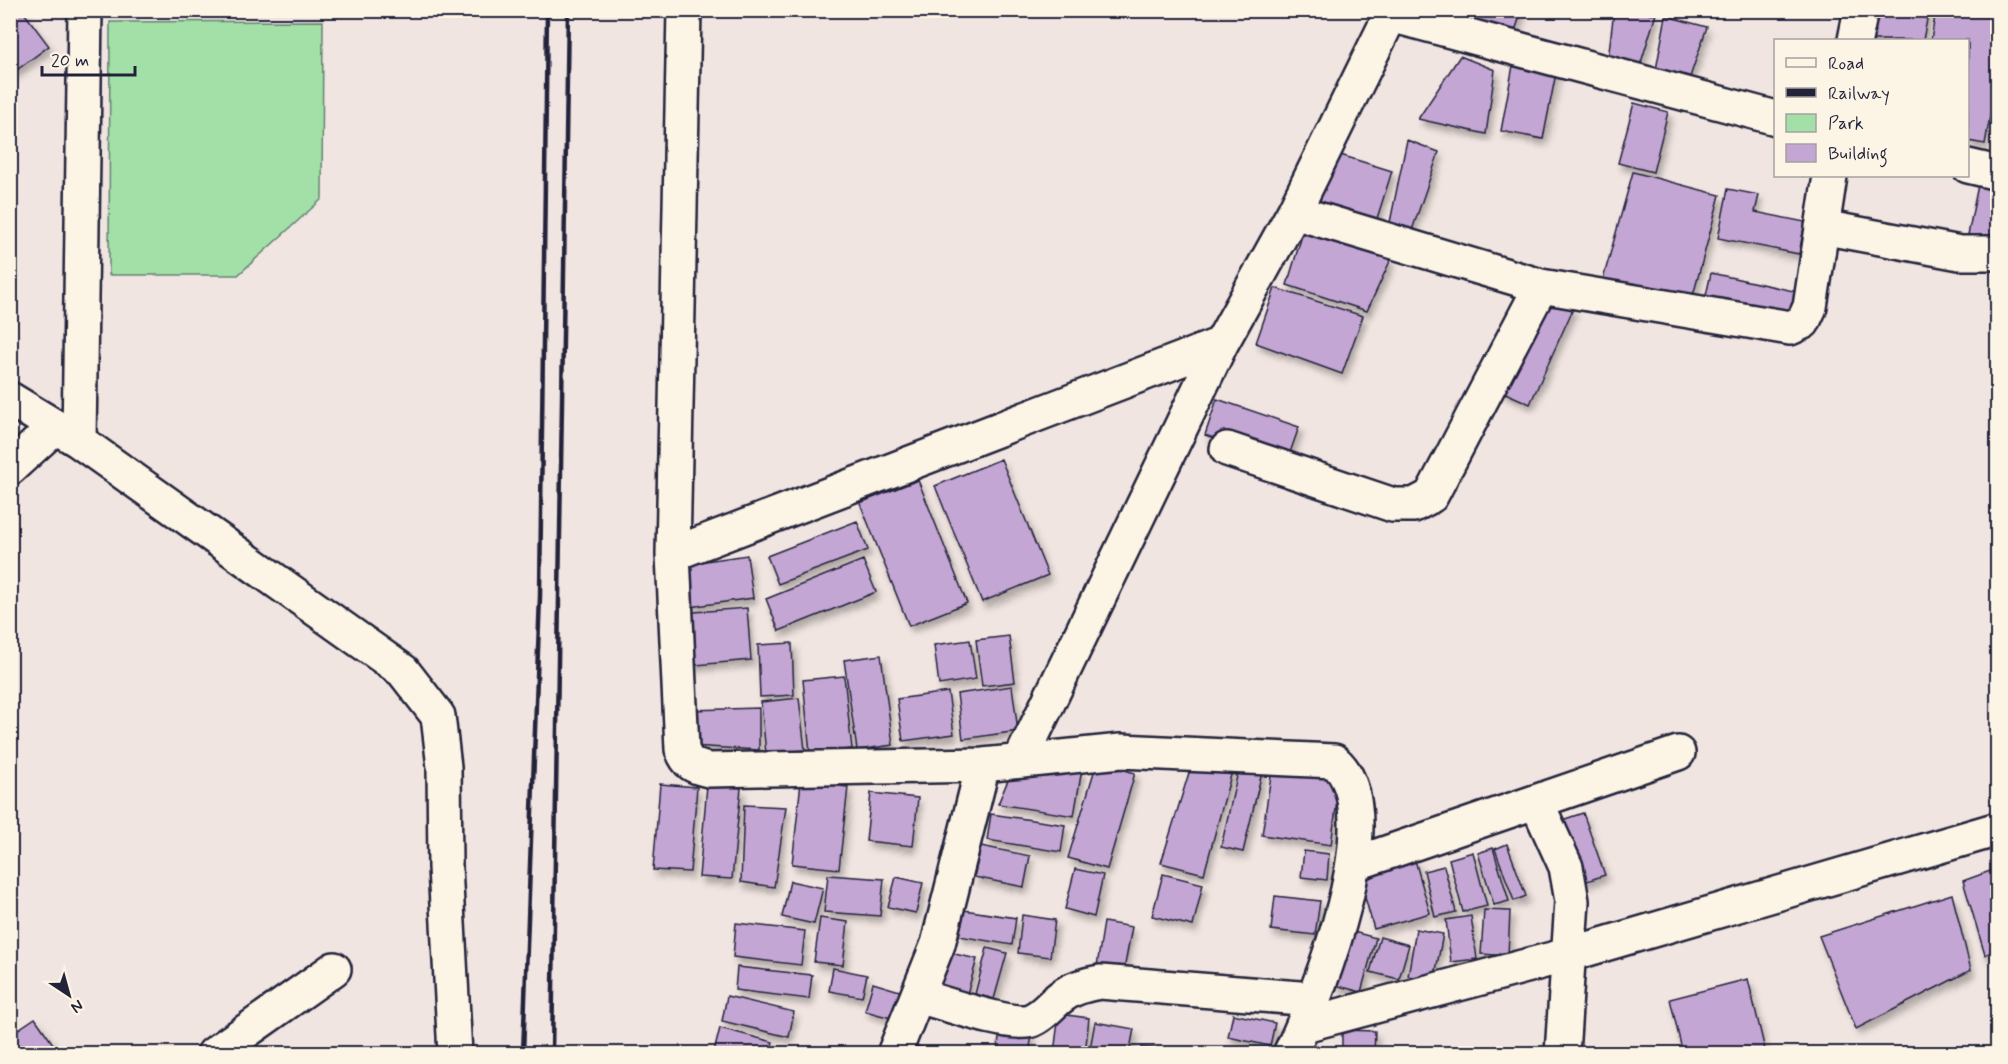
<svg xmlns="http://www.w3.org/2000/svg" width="2008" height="1064" font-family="Mynerve,sans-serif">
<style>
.green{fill:#a3e0a7;stroke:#628171;stroke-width:1.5}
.building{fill:#c3a6d3;stroke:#22223b;stroke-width:1.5;filter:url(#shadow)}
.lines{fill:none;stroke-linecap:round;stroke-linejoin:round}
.minor-casing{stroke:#22223b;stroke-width:38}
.minor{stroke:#fcf5e5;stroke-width:33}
.rail{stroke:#22223b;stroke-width:4.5}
</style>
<defs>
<filter id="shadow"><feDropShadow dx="3.5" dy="6" stdDeviation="3" flood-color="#0004"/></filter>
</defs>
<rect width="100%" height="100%" fill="#f1e5e1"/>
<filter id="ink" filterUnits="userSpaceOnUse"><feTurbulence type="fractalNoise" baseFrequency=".0167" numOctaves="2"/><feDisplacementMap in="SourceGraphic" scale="12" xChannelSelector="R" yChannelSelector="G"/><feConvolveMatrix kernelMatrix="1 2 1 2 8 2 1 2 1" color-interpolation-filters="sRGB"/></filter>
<g filter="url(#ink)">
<path class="green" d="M 323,21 L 322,199 L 238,275 L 109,275 L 110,22 Z"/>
<path class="building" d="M 10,10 L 22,10 L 49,46 L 10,75 Z
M 1430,10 L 1522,10 L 1513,37 Z
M 1614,10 L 1656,14 L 1639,69 L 1608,60 Z
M 1872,10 L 1929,10 L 1923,40 L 1866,40 Z
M 1936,10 L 1998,10 L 1998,72 L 1985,144 L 1968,141 L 1968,40 L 1931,40 Z
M 1666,16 L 1707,27 L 1689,80 L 1655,75 Z
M 1460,56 L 1495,70 L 1486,134 L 1418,119 Z
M 1514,60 L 1557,68 L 1543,139 L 1501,131 Z
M 1634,103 L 1668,112 L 1653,172 L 1618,163 Z
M 1407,140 L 1439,152 L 1410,236 L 1389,227 Z
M 1334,153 L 1392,171 L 1374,228 L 1316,209 Z
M 1633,172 L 1720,195 L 1690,307 L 1602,283 Z
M 1980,175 L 1998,179 L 1998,225 L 1992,250 L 1966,245 Z
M 1728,189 L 1759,195 L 1755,212 L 1805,222 L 1799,254 L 1718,238 Z
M 1303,232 L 1391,259 L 1367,311 L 1287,285 Z
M 1711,273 L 1798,292 L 1792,319 L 1705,300 Z
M 1275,288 L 1363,316 L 1342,374 L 1256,343 Z
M 1544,296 L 1573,309 L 1530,404 L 1501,391 Z
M 1217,399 L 1299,427 L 1286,464 L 1205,435 Z
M 1001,459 L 1048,575 L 982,602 L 935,486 Z
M 918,480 L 967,603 L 909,626 L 860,503 Z
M 857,521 L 868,550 L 778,584 L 767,556 Z
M 747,555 L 753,598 L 690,607 L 685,564 Z
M 863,560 L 876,592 L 779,631 L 766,599 Z
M 747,608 L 751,660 L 685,666 L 681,613 Z
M 1009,636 L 1015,682 L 982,686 L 976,640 Z
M 970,640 L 976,679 L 939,685 L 934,645 Z
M 792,643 L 794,695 L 760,697 L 758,645 Z
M 881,655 L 893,745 L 857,750 L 844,660 Z
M 844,676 L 852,749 L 810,753 L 803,680 Z
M 1012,686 L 1018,731 L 963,739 L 957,694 Z
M 948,692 L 954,734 L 903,741 L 897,699 Z
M 799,698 L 805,750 L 766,754 L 761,702 Z
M 759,708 L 759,750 L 691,746 L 690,710 Z
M 1097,762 L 1135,773 L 1107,869 L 1068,858 Z
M 1192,763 L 1234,764 L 1204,874 L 1161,863 Z
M 1240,763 L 1263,768 L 1243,852 L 1221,847 Z
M 1082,769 L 1074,816 L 998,804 L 1011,773 Z
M 1272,769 L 1340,779 L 1331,845 L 1262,835 Z
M 801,782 L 848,787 L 839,869 L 792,864 Z
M 660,784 L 697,787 L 690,872 L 653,870 Z
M 707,785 L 741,788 L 732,879 L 699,877 Z
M 871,793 L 918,798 L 913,846 L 866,841 Z
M 744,805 L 786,807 L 774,887 L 741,882 Z
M 1583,813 L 1605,875 L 1584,882 L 1562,820 Z
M 991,814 L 1065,825 L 1061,852 L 987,840 Z
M 1507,844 L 1526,896 L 1514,901 L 1495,849 Z
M 981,846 L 1030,856 L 1024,887 L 974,877 Z
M 1493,848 L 1509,901 L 1494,905 L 1478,853 Z
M 1304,851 L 1329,854 L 1327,880 L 1301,877 Z
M 1473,852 L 1487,906 L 1463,912 L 1449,859 Z
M 1415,860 L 1430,913 L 1374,929 L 1359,876 Z
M 1444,866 L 1456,912 L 1435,917 L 1424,871 Z
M 1998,868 L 1998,949 L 1985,955 L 1963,881 Z
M 1075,869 L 1103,875 L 1094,917 L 1065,909 Z
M 1163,874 L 1203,884 L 1193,926 L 1152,916 Z
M 828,875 L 884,879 L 880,916 L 824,912 Z
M 896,877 L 923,883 L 916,913 L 888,907 Z
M 790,881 L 823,888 L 814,924 L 782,917 Z
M 1952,894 L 1971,970 L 1856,1029 L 1819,936 Z
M 1275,896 L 1320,901 L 1315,935 L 1271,930 Z
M 964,910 L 1016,918 L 1012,945 L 959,936 Z
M 1484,910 L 1510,911 L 1508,956 L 1481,954 Z
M 1022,915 L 1055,920 L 1050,957 L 1018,953 Z
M 1471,916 L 1477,959 L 1451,962 L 1446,920 Z
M 820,918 L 848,922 L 843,965 L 814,962 Z
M 1104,922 L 1132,927 L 1124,970 L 1097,966 Z
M 736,923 L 805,931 L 801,965 L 733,957 Z
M 1416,929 L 1443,934 L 1434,981 L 1408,976 Z
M 1350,931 L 1376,938 L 1361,992 L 1335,985 Z
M 1380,937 L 1409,945 L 1399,979 L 1370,972 Z
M 987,948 L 1007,953 L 994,999 L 975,994 Z
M 946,952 L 977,959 L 965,1001 L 934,995 Z
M 737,967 L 812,975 L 809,999 L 735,990 Z
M 833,968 L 867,975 L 862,997 L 829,991 Z
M 1748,979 L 1766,1054 L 1683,1054 L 1670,999 Z
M 873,983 L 913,995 L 906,1022 L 865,1011 Z
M 727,996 L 794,1012 L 789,1037 L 722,1021 Z
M 1059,1014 L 1089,1018 L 1085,1054 L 1054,1053 Z
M 1233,1014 L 1275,1023 L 1270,1046 L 1228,1037 Z
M 35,1018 L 60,1054 L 13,1054 L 10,1050 L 10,1035 Z
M 1095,1022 L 1134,1029 L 1129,1054 L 1089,1054 Z
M 720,1028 L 773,1042 L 770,1054 L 714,1052 Z
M 1000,1029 L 1032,1034 L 1029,1054 L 997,1054 Z
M 1342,1030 L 1375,1031 L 1374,1054 L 1342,1054 Z
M 908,1044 L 950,1054 L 906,1054 Z
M 1141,1047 L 1166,1049 L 1166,1054 L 1141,1054 Z"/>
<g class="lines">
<defs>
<path id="minor" d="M 684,10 L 673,554 L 682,749 C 687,764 694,767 709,770 L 983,765 L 1121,751 L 1334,761 C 1393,810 1318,995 1290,1054
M 1391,15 L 1776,118
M 1855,40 L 1861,10
M 1968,166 L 1998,173
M 1294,212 L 1541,286 L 1790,328 L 1803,322 L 1810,307 L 1830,176
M 1822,227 L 1960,253 L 1998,253
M 10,399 L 79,441 L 403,671 L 438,716 L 444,767 L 445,867 L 455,1054
M 79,441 L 85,10
M 1227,449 L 1393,505 L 1414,505 L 1431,496 L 1541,286
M 10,468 L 55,427
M 673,554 L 1221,344
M 1021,759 L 1221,344 L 1294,212 L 1393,10
M 1537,803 L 1566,867 L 1572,901 L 1562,1054
M 1354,864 L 1678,753
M 918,996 C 940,1002 1014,1028 1032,1020 C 1046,1014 1052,1002 1065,994 C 1075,987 1088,984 1100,982 L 1312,999
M 1304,1025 L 1571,954 L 1998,829
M 214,1054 L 334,969
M 894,1054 L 938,944 L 983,765"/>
</defs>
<use href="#minor" class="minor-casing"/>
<use href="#minor" class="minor"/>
<path class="rail" d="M 523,1054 L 540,596 L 547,10
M 552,1054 L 568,10"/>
</g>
</g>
<rect width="2008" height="1064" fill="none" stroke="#fcf5e5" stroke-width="36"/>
<rect x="18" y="18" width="1972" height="1028" fill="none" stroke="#22223b" stroke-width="2" filter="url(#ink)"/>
<rect x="1774" y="39" width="195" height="138" fill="#fcf5e5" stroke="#a5a1a1" stroke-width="1.5"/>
<rect x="1786" y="58" width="30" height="9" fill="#fcf5e5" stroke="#a5a1a1" stroke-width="1.5"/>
<text x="1828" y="69" font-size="18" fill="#22223b">Road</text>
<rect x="1786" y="88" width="30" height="9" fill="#22223b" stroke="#a5a1a1" stroke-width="1.5"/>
<text x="1828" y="99" font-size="18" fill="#22223b">Railway</text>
<rect x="1786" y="114" width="30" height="18" fill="#a3e0a7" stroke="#a5a1a1" stroke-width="1.5"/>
<text x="1828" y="129" font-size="18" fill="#22223b">Park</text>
<rect x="1786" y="144" width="30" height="18" fill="#c3a6d3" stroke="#a5a1a1" stroke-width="1.5"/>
<text x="1828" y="159" font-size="18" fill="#22223b">Building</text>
<g transform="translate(69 995) rotate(144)" stroke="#fcf5e5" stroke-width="4.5" paint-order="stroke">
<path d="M0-4.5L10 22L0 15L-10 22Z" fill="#22223b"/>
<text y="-9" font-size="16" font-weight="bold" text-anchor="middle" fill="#22223b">N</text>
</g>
<path d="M42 66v9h93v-9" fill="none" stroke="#22223b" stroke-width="3"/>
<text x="51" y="66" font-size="18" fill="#22223b" stroke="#fcf5e5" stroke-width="4.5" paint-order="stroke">20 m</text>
</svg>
